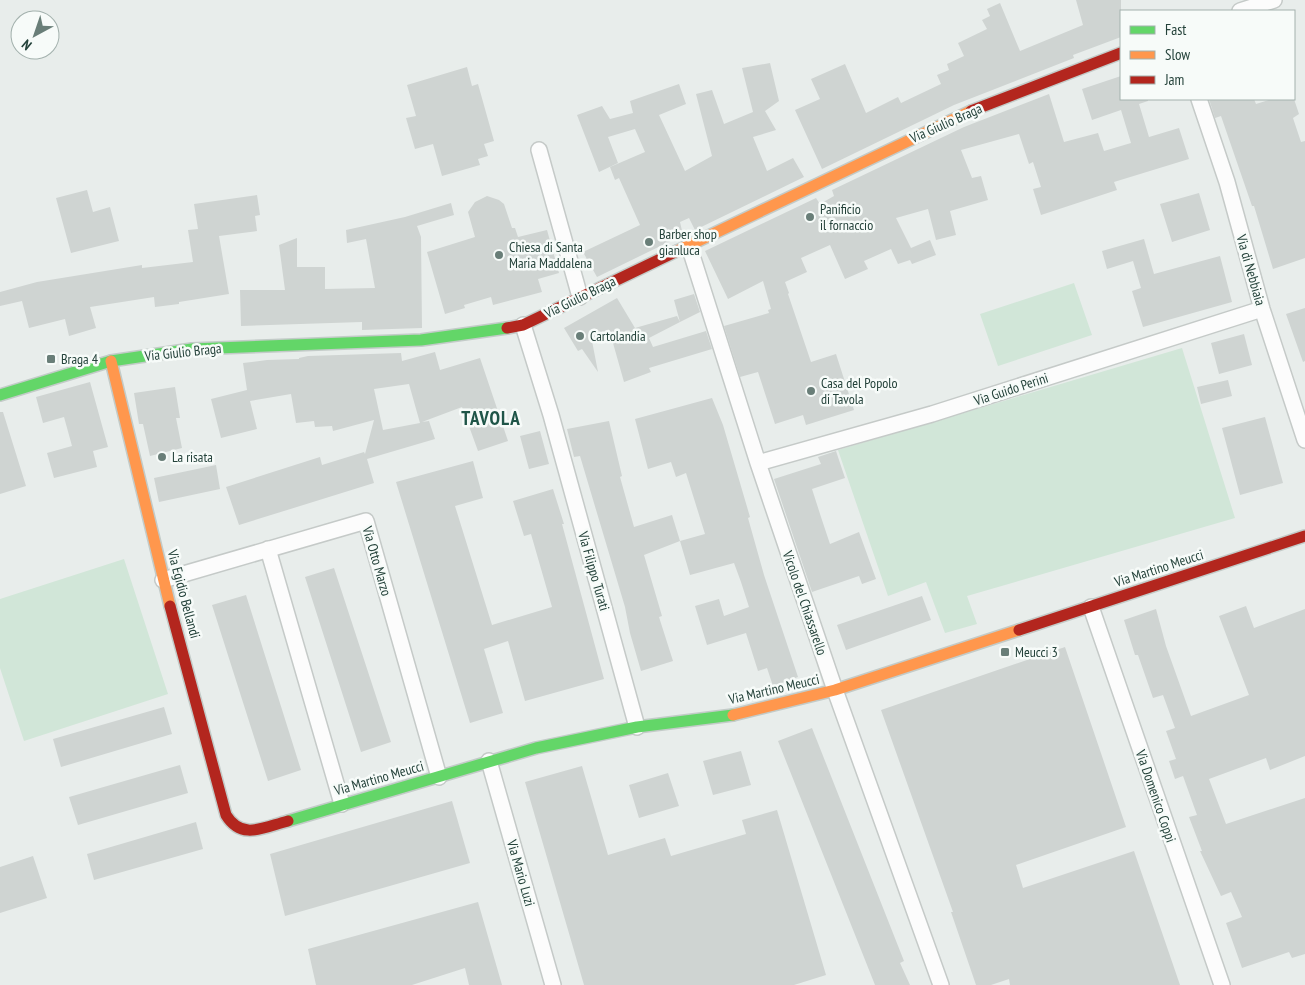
<svg xmlns="http://www.w3.org/2000/svg" width="1305" height="985" font-family="'PT Sans Narrow',sans-serif">
<style>
.green{fill:#d1e6d8}
.building{fill:#cfd4d2;fill-rule:evenodd}
.lines{fill:none;stroke-linecap:round;stroke-linejoin:round}
.street-casing{stroke:#c5cac8;stroke-width:18}
.fast-casing{stroke:#c3cbc8;stroke-width:14}
.slow-casing{stroke:#c3cbc8;stroke-width:14}
.jam-casing{stroke:#c3cbc8;stroke-width:14}
.street{stroke:#fcfcfc;stroke-width:15}
.fast{stroke:#63d668;stroke-width:11}
.slow{stroke:#ff974d;stroke-width:11}
.jam{stroke:#b3261e;stroke-width:11}
.poi-dot{fill:#697e78;stroke:#f7fbf9;stroke-width:2}
.labels{text-anchor:middle;stroke-width:5;stroke-linejoin:round;paint-order:stroke}
.street-label{font-size:14px;fill:#24423a;stroke:#f7fbf9}
.poi-label{font-size:14px;fill:#24423a;stroke:#f7fbf9;text-anchor:start}
.district-label{font-size:19px;font-weight:bold;letter-spacing:1px;fill:#1f5548;stroke:#f7fbf9}
</style>
<rect width="100%" height="100%" fill="#e8edeb"/>
<path class="green" d="M 1074,283 L 1092,335 L 998,366 L 980,314 Z
M 1182,348 L 1235,518 L 967,596 L 977,624 L 945,633 L 926,582 L 888,596 L 838,450 Z
M 124,559 L 168,694 L 24,741 L 0,668 L 0,599 Z"/>
<path class="building" d="M 1076,0 L 1121,0 L 1121,37 L 1073,55 L 1074,58 L 954,105 L 822,169 L 795,110 L 820,99 L 811,79 L 845,64 L 866,113 L 898,97 L 901,103 L 941,84 L 937,75 L 949,70 L 947,64 L 964,56 L 958,43 L 987,29 L 982,20 L 990,16 L 987,9 L 1000,3 L 1020,51 L 1083,25 Z
M 770,63 L 779,101 L 765,111 L 776,130 L 753,137 L 767,171 L 793,158 L 804,177 L 695,230 L 689,218 L 680,222 L 683,235 L 597,277 L 583,252 L 640,225 L 619,178 L 615,180 L 610,167 L 645,152 L 635,129 L 608,137 L 618,163 L 599,172 L 577,115 L 602,106 L 610,119 L 633,113 L 630,101 L 679,84 L 686,104 L 659,115 L 685,171 L 712,156 L 696,94 L 712,90 L 724,124 L 753,112 L 742,68 Z
M 467,67 L 472,86 L 478,84 L 494,141 L 484,144 L 488,156 L 478,159 L 480,165 L 442,176 L 433,144 L 415,149 L 406,118 L 416,116 L 407,85 Z
M 1121,76 L 1121,99 L 1148,99 L 1148,101 L 1139,104 L 1149,137 L 1179,128 L 1189,159 L 1114,182 L 1117,190 L 1041,215 L 1033,189 L 1041,187 L 1033,162 L 1029,164 L 1019,134 L 961,150 L 972,178 L 981,176 L 988,200 L 950,211 L 956,235 L 936,240 L 928,209 L 896,218 L 911,248 L 930,240 L 936,255 L 912,264 L 910,260 L 898,264 L 891,249 L 864,261 L 868,269 L 845,279 L 830,245 L 801,258 L 807,272 L 785,282 L 789,293 L 788,294 L 811,362 L 836,354 L 854,410 L 806,425 L 803,415 L 775,424 L 758,372 L 740,377 L 724,326 L 769,313 L 768,310 L 771,309 L 763,281 L 728,299 L 705,251 L 816,198 L 820,204 L 834,196 L 832,190 L 964,127 L 1049,94 L 1064,142 L 1098,133 L 1104,151 L 1131,143 L 1121,110 L 1092,120 L 1082,89 Z
M 1209,99 L 1254,99 L 1256,104 L 1272,99 L 1294,99 L 1299,114 L 1293,118 L 1301,142 L 1305,141 L 1305,258 L 1273,269 L 1254,206 L 1252,206 L 1221,116 L 1215,118 Z
M 87,190 L 93,212 L 110,207 L 119,241 L 71,253 L 56,198 Z
M 1199,193 L 1210,230 L 1172,242 L 1160,204 Z
M 257,195 L 260,215 L 255,216 L 257,231 L 219,236 L 229,294 L 179,302 L 179,304 L 155,307 L 154,297 L 90,307 L 96,328 L 69,336 L 65,319 L 29,328 L 22,301 L 0,306 L 0,292 L 37,282 L 142,265 L 142,268 L 193,262 L 188,230 L 198,229 L 194,204 Z
M 487,196 L 499,200 L 504,204 L 512,228 L 515,228 L 518,237 L 547,230 L 559,273 L 538,279 L 542,292 L 493,305 L 491,297 L 464,305 L 465,308 L 445,314 L 427,252 L 475,237 L 468,212 L 475,202 Z
M 451,203 L 454,215 L 417,226 L 421,237 L 422,328 L 362,330 L 362,322 L 241,326 L 240,290 L 285,290 L 279,245 L 297,238 L 297,267 L 325,267 L 325,289 L 375,288 L 366,239 L 347,243 L 346,230 L 405,217 Z
M 1144,239 L 1154,274 L 1220,256 L 1232,302 L 1143,327 L 1132,291 L 1141,288 L 1133,261 L 1107,269 L 1102,251 Z
M 694,294 L 700,312 L 680,322 L 674,300 Z
M 617,298 L 635,328 L 677,316 L 680,322 L 649,338 L 653,347 L 706,331 L 712,349 L 649,368 L 651,372 L 624,382 L 611,336 L 592,341 L 598,372 L 582,349 L 578,351 L 564,328 Z
M 1305,308 L 1305,361 L 1303,362 L 1286,314 Z
M 1244,334 L 1252,365 L 1219,374 L 1211,343 Z
M 435,352 L 440,370 L 480,358 L 508,441 L 478,451 L 462,407 L 422,422 L 429,421 L 435,439 L 367,459 L 374,483 L 239,525 L 226,487 L 320,457 L 322,465 L 364,452 L 365,454 L 374,420 L 333,431 L 332,426 L 315,427 L 314,421 L 296,423 L 291,394 L 250,401 L 257,429 L 221,438 L 211,399 L 247,390 L 243,363 L 267,360 L 299,359 L 299,358 L 308,356 L 401,353 L 402,361 ZM 409,384 L 420,423 L 383,430 L 374,389 Z
M 1228,380 L 1232,396 L 1201,404 L 1197,387 Z
M 90,382 L 108,447 L 93,451 L 97,467 L 54,478 L 47,453 L 72,446 L 64,417 L 43,423 L 36,397 Z
M 175,387 L 180,418 L 176,418 L 182,448 L 150,456 L 143,424 L 139,424 L 134,393 Z
M 712,398 L 723,425 L 750,517 L 748,518 L 764,575 L 798,677 L 773,686 L 767,668 L 758,671 L 746,633 L 707,645 L 695,606 L 719,599 L 724,616 L 749,607 L 741,582 L 734,563 L 690,575 L 680,541 L 705,534 L 686,473 L 676,477 L 671,462 L 648,469 L 635,419 Z
M 0,412 L 3,412 L 26,486 L 0,494 Z
M 1265,417 L 1283,483 L 1240,495 L 1222,428 Z
M 609,421 L 622,476 L 620,477 L 634,527 L 672,515 L 680,541 L 644,555 L 662,616 L 659,617 L 673,661 L 641,671 L 630,633 L 625,607 L 580,456 L 574,457 L 567,429 Z
M 540,431 L 549,464 L 529,469 L 520,436 Z
M 836,451 L 845,478 L 812,489 L 821,517 L 830,544 L 859,532 L 876,579 L 862,584 L 859,576 L 812,592 L 774,479 L 821,464 L 818,457 Z
M 473,461 L 483,498 L 455,506 L 492,625 L 552,607 L 531,534 L 524,536 L 513,501 L 553,489 L 564,524 L 562,524 L 604,679 L 525,701 L 508,641 L 484,649 L 503,713 L 470,723 L 396,482 Z
M 216,465 L 220,489 L 159,502 L 154,478 Z
M 334,568 L 391,742 L 361,752 L 305,577 Z
M 246,595 L 301,770 L 268,781 L 212,605 Z
M 922,596 L 931,620 L 846,650 L 837,625 Z
M 1246,606 L 1254,628 L 1305,609 L 1305,756 L 1270,770 L 1266,758 L 1209,779 L 1226,824 L 1305,798 L 1305,954 L 1292,958 L 1289,952 L 1242,968 L 1226,923 L 1242,917 L 1231,892 L 1221,896 L 1200,851 L 1202,851 L 1189,817 L 1197,815 L 1183,776 L 1175,779 L 1169,761 L 1176,759 L 1166,731 L 1175,728 L 1163,695 L 1153,698 L 1138,655 L 1135,655 L 1124,620 L 1156,609 L 1166,646 L 1191,716 L 1249,695 L 1219,616 Z
M 1065,647 L 1126,827 L 1016,865 L 1023,888 L 1134,851 L 1180,985 L 1010,985 L 1009,979 L 991,985 L 976,985 L 951,912 L 953,912 L 881,710 Z
M 164,707 L 172,734 L 61,767 L 53,739 Z
M 812,728 L 904,961 L 900,963 L 910,985 L 875,985 L 778,741 Z
M 741,751 L 751,785 L 713,795 L 703,761 Z
M 180,765 L 188,793 L 78,825 L 69,797 Z
M 582,766 L 608,855 L 665,838 L 671,856 L 746,834 L 742,820 L 777,810 L 826,975 L 794,985 L 584,985 L 525,782 Z
M 668,773 L 679,806 L 639,818 L 629,785 Z
M 452,801 L 470,863 L 285,916 L 270,854 Z
M 196,822 L 203,849 L 94,880 L 87,854 Z
M 33,856 L 47,898 L 0,913 L 0,867 Z
M 478,902 L 502,985 L 469,985 L 465,968 L 412,985 L 316,985 L 308,949 Z"/>
<g class="lines">
<defs>
<path id="street" d="M 1240,11 L 1274,0
M 1199,99 L 1227,182 L 1262,309 L 1305,440
M 539,150 L 580,297
M 689,246 L 758,463 L 835,690 L 941,985
M 523,325 L 551,415 L 637,727
M 758,463 L 932,414 L 1262,309
M 268,549 L 342,804
M 163,580 L 366,521 L 439,777
M 1091,607 L 1222,985
M 489,761 L 553,985"/>
<path id="fast" d="M 0,395 L 111,361 L 192,349 L 421,340 L 507,328
M 288,821 L 536,748 L 637,727 L 733,715"/>
<path id="slow" d="M 677,251 L 971,111
M 111,361 L 170,606
M 733,715 L 835,690 L 1019,630"/>
<path id="jam" d="M 971,111 L 1121,53
M 507,328 L 523,325 L 677,251
M 170,606 L 226,815 C 242,841 264,827 288,821
M 1019,630 L 1305,536"/>
</defs>
<use href="#street" class="street-casing"/>
<use href="#fast" class="fast-casing"/>
<use href="#slow" class="slow-casing"/>
<use href="#jam" class="jam-casing"/>
<use href="#street" class="street"/>
<use href="#fast" class="fast"/>
<use href="#slow" class="slow"/>
<use href="#jam" class="jam"/>
</g>
<g class="poi-dot">
<circle cx="810" cy="217" r="5"/>
<circle cx="649" cy="242" r="5"/>
<circle cx="499" cy="255" r="5"/>
<circle cx="580" cy="336" r="5"/>
<rect x="46" y="354" width="10" height="10" rx="2.5"/>
<circle cx="811" cy="391" r="5"/>
<circle cx="162" cy="457" r="5"/>
<rect x="1000" y="647" width="10" height="10" rx="2.5"/>
</g>
<g class="labels">
<g class="street-label">
<text transform="translate(946 123) rotate(-24)" y="5">Via Giulio Braga</text>
<text transform="translate(1251 270) rotate(74)" y="5">Via di Nebbiaia</text>
<text transform="translate(580 297) rotate(-26)" y="5">Via Giulio Braga</text>
<text transform="translate(183 352) rotate(-6)" y="5">Via Giulio Braga</text>
<text transform="translate(1011 389) rotate(-18)" y="5">Via Guido Perini</text>
<text transform="translate(377 561) rotate(74)" y="5">Via Otto Marzo</text>
<text transform="translate(1159 568) rotate(-18)" y="5">Via Martino Meucci</text>
<text transform="translate(594 571) rotate(74)" y="5">Via Filippo Turati</text>
<text transform="translate(184 594) rotate(75)" y="5">Via Egidio Bellandi</text>
<text transform="translate(805 603) rotate(71)" y="5">Vicolo del Chiassarello</text>
<text transform="translate(774 689) rotate(-13)" y="5">Via Martino Meucci</text>
<text transform="translate(379 778) rotate(-16)" y="5">Via Martino Meucci</text>
<text transform="translate(1156 796) rotate(71)" y="5">Via Domenico Coppi</text>
<text transform="translate(521 873) rotate(74)" y="5">Via Mario Luzi</text>
</g>
<g class="poi-label">
<text x="820" y="214">Panificio<tspan x="820" dy="16">il fornaccio</tspan></text>
<text x="659" y="239">Barber shop<tspan x="659" dy="16">gianluca</tspan></text>
<text x="509" y="252">Chiesa di Santa<tspan x="509" dy="16">Maria Maddalena</tspan></text>
<text x="590" y="341">Cartolandia</text>
<text x="61" y="364">Braga 4</text>
<text x="821" y="388">Casa del Popolo<tspan x="821" dy="16">di Tavola</tspan></text>
<text x="172" y="462">La risata</text>
<text x="1015" y="657">Meucci 3</text>
</g>
<g class="district-label">
<text x="491" y="425">TAVOLA</text>
</g>
</g>
<rect x="1120" y="10" width="175" height="90" fill="#f7fbf9" stroke="#a3b1ad"/>
<rect x="1130" y="26" width="25" height="8" fill="#63d668" stroke="#a3b1ad"/>
<text x="1165" y="35" font-size="15" fill="#24423a">Fast</text>
<rect x="1130" y="51" width="25" height="8" fill="#ff974d" stroke="#a3b1ad"/>
<text x="1165" y="60" font-size="15" fill="#24423a">Slow</text>
<rect x="1130" y="76" width="25" height="8" fill="#b3261e" stroke="#a3b1ad"/>
<text x="1165" y="85" font-size="15" fill="#24423a">Jam</text>
<g transform="translate(35 35) rotate(220)"><circle r="24" fill="#f7fbf9" stroke="#a3b1ad"/>
<path d="M0-4L9 19L0 12L-9 19Z" fill="#697e78"/>
<text y="-8" font-size="14" font-weight="bold" text-anchor="middle" fill="#24423a">N</text>
</g>
</svg>
